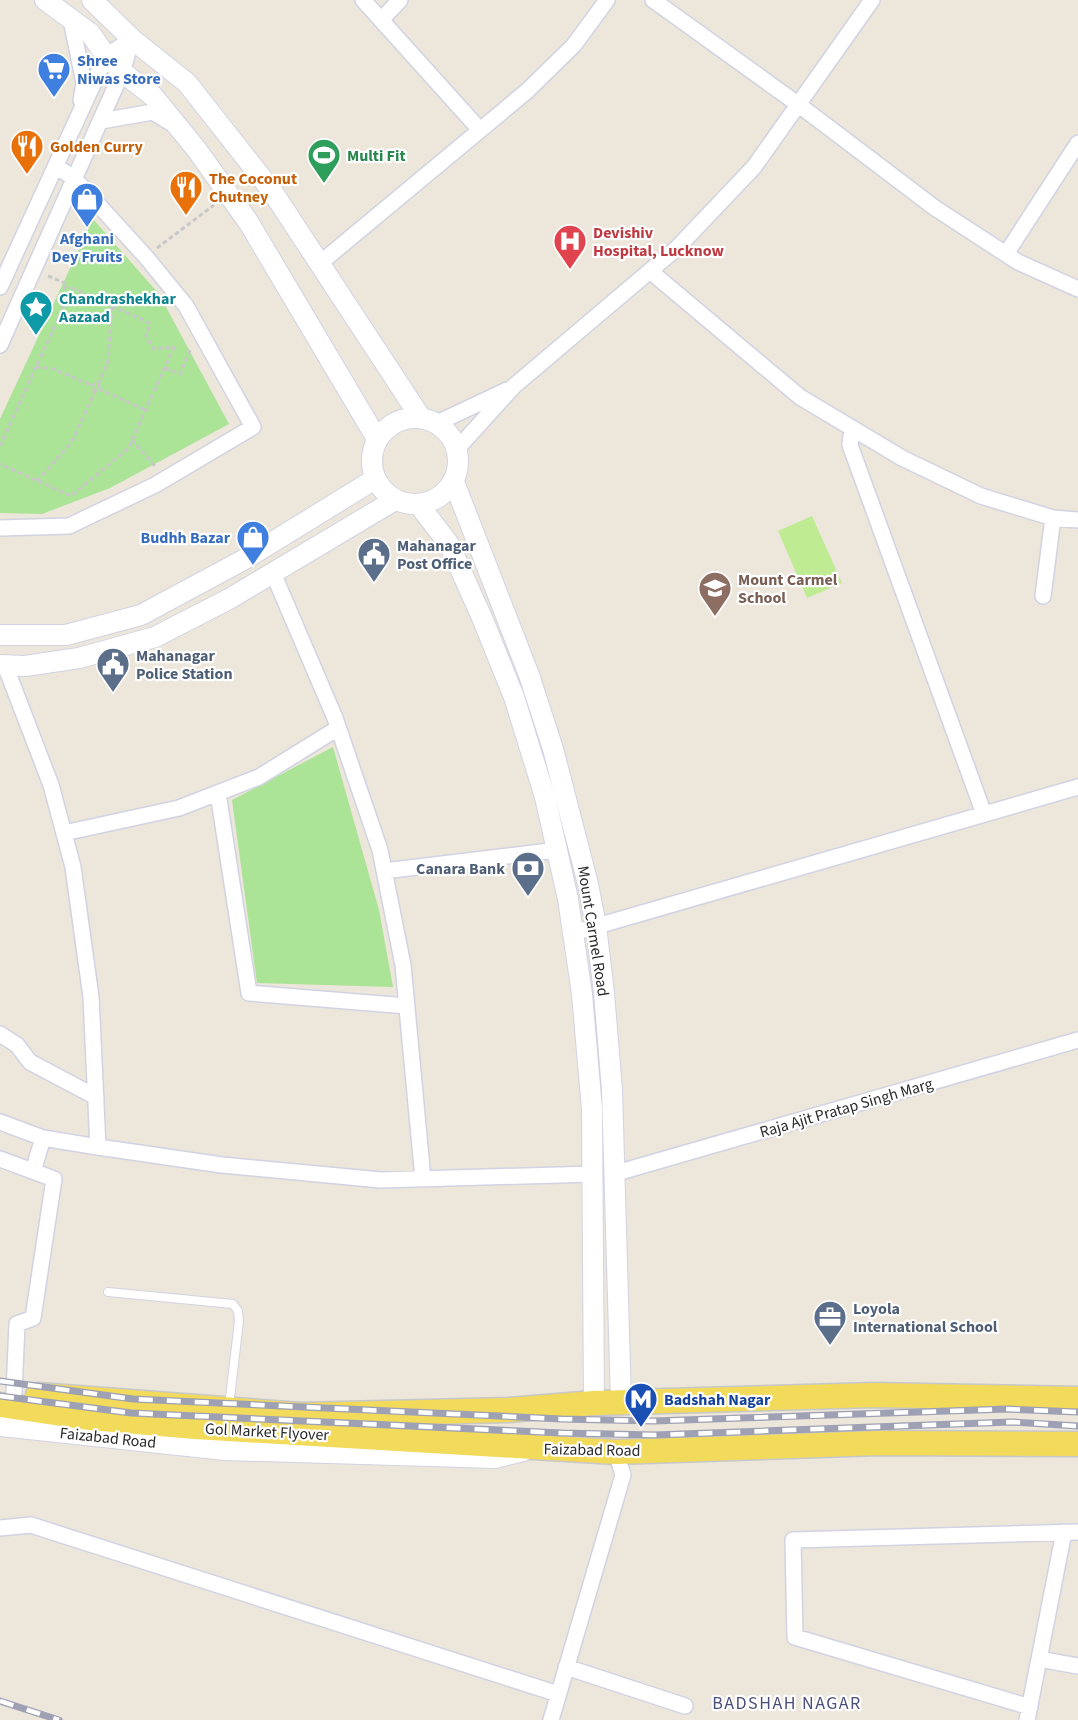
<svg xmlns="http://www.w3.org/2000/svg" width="1078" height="1720" font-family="'Source Sans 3',sans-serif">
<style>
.green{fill:#abe397}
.pitch{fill:#bfeb92}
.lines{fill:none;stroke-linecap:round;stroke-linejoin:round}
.service-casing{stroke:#d1d3e3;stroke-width:10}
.minor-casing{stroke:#d1d3e3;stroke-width:18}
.tertiary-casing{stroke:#d1d3e3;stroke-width:22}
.primary-casing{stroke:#c8c8c8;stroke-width:27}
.path{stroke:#c8c8c8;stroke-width:3;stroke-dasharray:4.5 3;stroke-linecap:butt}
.service{stroke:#fff;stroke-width:8}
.minor{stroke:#fff;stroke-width:15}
.tertiary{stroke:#fff;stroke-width:20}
.primary{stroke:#f2da5b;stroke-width:24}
.rail-casing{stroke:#9ea0b4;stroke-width:7}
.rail{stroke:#fff;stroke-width:4.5;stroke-dasharray:14;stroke-linecap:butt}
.labels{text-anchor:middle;stroke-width:4.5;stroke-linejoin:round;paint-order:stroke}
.shop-label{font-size:16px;font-weight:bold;fill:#366cbe;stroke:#fff;text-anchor:start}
.food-label{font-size:16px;font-weight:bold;fill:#c56008;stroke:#fff;text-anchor:start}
.leisure-label{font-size:16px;font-weight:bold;fill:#27864d;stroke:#fff;text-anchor:start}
.health-label{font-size:16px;font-weight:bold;fill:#be3a42;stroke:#fff;text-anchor:start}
.culture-label{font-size:16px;font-weight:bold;fill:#0d838f;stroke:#fff;text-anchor:start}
.service-label{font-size:16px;font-weight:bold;fill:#4e5e75;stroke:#fff;text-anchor:start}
.education-label{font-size:16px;font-weight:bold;fill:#785e54;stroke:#fff;text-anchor:start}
.street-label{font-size:16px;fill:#2a2a2a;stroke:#fff}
.transit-label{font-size:16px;font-weight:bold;fill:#164399;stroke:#fff;text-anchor:start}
.neighbourhood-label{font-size:18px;letter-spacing:1.5px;fill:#4a4f7b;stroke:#fff}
</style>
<rect width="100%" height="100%" fill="#ece6db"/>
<path class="green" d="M 93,219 L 159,294 L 229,424 L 110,488 L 42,514 L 0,513 L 0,419 Z
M 333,747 L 379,910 L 393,987 L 257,983 L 232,800 Z"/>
<path class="pitch" d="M 812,516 L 842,583 L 807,598 L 778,531 Z"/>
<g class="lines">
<defs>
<path id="service" d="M 108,1292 L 233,1304 L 238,1311 L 239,1321 L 229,1406"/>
<path id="minor" d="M 363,0 L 480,130
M 653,0 L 799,105 L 935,208 L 1018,262 L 1078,289
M 71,20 L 84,83 L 81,100
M 381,20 L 400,0
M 101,121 L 153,112 L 171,123
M 1006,254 L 1078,143
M 319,264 L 527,91 L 574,45 L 607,0
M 650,271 L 800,397 L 902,458 L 981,496 L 1053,518 L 1078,520
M 0,287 L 106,56 L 132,39
M 0,345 L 122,72 L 132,39
M 437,423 L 507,390
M 852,428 L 850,445 L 984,814
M 457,449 L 514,386 L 677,248 L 754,167 L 872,0
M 0,528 L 69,526 L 155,485 L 253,427 L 186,306 L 146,257 L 75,179 L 56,166
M 273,573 L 335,718 L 380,850 L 403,965 L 423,1179
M 1043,596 L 1053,518
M 5,665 L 51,785 L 73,867 L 91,997 L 98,1147
M 218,793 L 249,993 L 407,1006
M 64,833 L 179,808 L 259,777 L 338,728
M 384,871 L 557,850
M 573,933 L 1078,787
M 0,1034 L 17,1045 L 30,1062 L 96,1097
M 0,1122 L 43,1138 L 98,1147 L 222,1165 L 381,1180 L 592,1174
M 0,1159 L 54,1179 L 33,1318 L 17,1324 L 14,1393
M 33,1171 L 43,1138
M 613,1174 L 1078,1040
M 0,1528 L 31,1525 L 558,1694
M 1039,1659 L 1078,1666
M 566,1667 L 685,1706
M 1030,1707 L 795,1637 L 793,1540 L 1078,1532
M 551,1720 L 623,1475 L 616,1452
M 1027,1720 L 1064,1532"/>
<path id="tertiary" d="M 45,0 L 90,33 L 106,56 L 122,72 L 153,96 L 197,150 L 249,223 L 377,439
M 92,0 L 132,39 L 187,83 L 272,191 L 421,418
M372 461a43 43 0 1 1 86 0a43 43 0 1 1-86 0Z
M 454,482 L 529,675 L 553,749 L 588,884 L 596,926 L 604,993 L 612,1090 L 621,1402
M 419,505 L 449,544 L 483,620 L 514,697 L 545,797 L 568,899 L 582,994 L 592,1109 L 594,1403
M 0,635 L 66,635 L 141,615 L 245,559 L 375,479
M 0,665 L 25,666 L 79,658 L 155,637 L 229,599 L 395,500
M 0,1426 L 225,1450 L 495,1458 L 523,1451"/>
<path id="primary" d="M 38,1395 L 301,1415 L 508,1410 L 594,1403 L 874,1395 L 1078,1399
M 0,1405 L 90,1418 L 195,1427 L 616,1452 L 879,1443 L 1078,1444"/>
</defs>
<use href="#service" class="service-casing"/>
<use href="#minor" class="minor-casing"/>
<use href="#tertiary" class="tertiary-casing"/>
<use href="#primary" class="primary-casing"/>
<path class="path" d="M 157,248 L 214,205
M 48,276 L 67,284 L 58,301 L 64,304
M 36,367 L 54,369 L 93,386
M 165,368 L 180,374 L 191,348
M92.5 387a3.5 3.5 0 1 1 7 0a3.5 3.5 0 1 1-7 0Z
M 98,384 L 108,362 L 112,306
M 99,389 L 145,410
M 132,440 L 155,466
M 0,446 L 72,288 L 150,323 L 146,336 L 154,349 L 174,347 L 128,449 L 71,496 L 0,464
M 37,481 L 72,442 L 95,391"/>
<use href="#service" class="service"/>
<use href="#minor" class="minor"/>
<use href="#tertiary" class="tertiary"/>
<use href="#primary" class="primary"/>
<defs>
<path id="rail" d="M 0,1381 L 133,1399 L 561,1419 L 654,1421 L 1007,1409 L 1078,1412
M 0,1396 L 131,1413 L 561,1433 L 655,1435 L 1012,1422 L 1078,1426
M 0,1701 L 59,1720"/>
</defs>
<use href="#rail" class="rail-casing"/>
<use href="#rail" class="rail"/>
</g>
<defs>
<symbol id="supermarket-pin" viewBox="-11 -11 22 30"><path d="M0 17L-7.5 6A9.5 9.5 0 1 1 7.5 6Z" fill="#3f7fe0" stroke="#fff"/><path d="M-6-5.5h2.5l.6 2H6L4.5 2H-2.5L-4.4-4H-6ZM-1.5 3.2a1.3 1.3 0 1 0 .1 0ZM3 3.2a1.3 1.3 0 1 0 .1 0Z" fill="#fff"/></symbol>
<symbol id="restaurant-pin" viewBox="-11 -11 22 30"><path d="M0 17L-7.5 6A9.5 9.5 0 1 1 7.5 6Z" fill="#e8710a" stroke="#fff"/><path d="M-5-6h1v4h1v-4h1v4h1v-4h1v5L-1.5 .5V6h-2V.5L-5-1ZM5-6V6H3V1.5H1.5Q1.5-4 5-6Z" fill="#fff"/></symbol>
<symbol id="stadium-pin" viewBox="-11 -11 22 30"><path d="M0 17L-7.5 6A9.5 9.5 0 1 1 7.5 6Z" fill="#2e9e5b" stroke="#fff"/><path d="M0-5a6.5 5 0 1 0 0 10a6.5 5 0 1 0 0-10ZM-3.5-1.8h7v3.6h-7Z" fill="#fff"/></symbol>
<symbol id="shop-pin" viewBox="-11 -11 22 30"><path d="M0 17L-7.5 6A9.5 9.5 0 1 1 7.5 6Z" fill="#3f7fe0" stroke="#fff"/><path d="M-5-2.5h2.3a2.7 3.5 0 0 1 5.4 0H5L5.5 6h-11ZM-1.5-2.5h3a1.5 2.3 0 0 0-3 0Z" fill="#fff"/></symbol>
<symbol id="hospital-pin" viewBox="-11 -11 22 30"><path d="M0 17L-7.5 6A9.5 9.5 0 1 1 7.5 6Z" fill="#e0444e" stroke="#fff"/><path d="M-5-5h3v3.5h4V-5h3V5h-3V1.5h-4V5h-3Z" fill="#fff"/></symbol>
<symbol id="sight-pin" viewBox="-11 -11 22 30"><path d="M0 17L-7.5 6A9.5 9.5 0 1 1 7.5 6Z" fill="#0f9aa8" stroke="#fff"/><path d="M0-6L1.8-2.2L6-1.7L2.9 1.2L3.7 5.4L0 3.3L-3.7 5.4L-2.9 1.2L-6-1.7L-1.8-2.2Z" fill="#fff"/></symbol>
<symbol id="civic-pin" viewBox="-11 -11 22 30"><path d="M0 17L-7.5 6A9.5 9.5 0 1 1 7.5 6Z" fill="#5c6f8a" stroke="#fff"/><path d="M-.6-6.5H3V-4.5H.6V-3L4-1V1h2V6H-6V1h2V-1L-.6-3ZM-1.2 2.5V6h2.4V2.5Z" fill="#fff"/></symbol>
<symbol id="school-pin" viewBox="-11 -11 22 30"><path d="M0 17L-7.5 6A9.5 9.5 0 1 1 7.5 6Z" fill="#8d6e63" stroke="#fff"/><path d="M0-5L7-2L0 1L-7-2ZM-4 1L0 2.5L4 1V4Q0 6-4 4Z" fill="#fff"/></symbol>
<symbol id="bank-pin" viewBox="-11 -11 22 30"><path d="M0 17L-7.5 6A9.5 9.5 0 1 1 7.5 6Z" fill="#5c6f8a" stroke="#fff"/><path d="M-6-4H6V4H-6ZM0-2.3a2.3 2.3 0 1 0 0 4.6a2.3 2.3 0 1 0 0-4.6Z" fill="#fff"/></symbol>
<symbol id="office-pin" viewBox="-11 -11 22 30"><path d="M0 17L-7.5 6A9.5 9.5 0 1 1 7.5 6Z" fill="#5c6f8a" stroke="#fff"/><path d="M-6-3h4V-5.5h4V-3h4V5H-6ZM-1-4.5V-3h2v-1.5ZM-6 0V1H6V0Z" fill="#fff"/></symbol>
<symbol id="metro-pin" viewBox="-11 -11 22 30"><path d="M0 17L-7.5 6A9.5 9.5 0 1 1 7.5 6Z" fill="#1a4fb4" stroke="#fff"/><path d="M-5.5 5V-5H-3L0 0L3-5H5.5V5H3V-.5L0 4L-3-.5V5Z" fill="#fff"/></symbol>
</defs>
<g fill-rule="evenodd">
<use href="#supermarket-pin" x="35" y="50" width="38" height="52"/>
<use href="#restaurant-pin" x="8" y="127" width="38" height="52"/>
<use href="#stadium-pin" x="305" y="136" width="38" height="52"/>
<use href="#restaurant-pin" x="167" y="168" width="38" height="52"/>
<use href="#shop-pin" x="68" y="180" width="38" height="52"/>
<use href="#hospital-pin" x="551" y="222" width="38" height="52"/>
<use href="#sight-pin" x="17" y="288" width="38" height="52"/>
<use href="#shop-pin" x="234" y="518" width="38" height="52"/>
<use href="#civic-pin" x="355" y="535" width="38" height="52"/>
<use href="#school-pin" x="696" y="569" width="38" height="52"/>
<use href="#civic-pin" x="94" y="645" width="38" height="52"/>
<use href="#bank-pin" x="509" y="849" width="38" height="52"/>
<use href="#office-pin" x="811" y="1298" width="38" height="52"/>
<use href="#metro-pin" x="622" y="1380" width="38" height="52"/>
</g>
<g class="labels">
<g class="shop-label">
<text x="77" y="66">Shree<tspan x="77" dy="18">Niwas Store</tspan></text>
<text x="87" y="244" text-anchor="middle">Afghani<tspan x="87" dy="18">Dey Fruits</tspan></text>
<text x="230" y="543" text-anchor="end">Budhh Bazar</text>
</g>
<g class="food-label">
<text x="50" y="152">Golden Curry</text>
<text x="209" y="184">The Coconut<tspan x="209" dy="18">Chutney</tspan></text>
</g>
<g class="leisure-label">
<text x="347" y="161">Multi Fit</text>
</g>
<g class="health-label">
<text x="593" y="238">Devishiv<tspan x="593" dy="18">Hospital, Lucknow</tspan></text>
</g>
<g class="culture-label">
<text x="59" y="304">Chandrashekhar<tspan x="59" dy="18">Aazaad</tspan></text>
</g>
<g class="service-label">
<text x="397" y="551">Mahanagar<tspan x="397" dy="18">Post Office</tspan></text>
<text x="136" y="661">Mahanagar<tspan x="136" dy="18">Police Station</tspan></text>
<text x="505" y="874" text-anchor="end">Canara Bank</text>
<text x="853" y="1314">Loyola<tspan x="853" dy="18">International School</tspan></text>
</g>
<g class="education-label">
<text x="738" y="585">Mount Carmel<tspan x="738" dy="18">School</tspan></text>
</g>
<g class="street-label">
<text transform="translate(594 931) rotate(81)" y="6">Mount Carmel Road</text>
<text transform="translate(846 1107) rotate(-16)" y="6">Raja Ajit Pratap Singh Marg</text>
<text transform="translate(267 1431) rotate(3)" y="6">Gol Market Flyover</text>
<text transform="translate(108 1437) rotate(6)" y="6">Faizabad Road</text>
<text transform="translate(592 1449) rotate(1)" y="6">Faizabad Road</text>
</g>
<g class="transit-label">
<text x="664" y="1405">Badshah Nagar</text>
</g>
<g class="neighbourhood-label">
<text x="787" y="1709">BADSHAH NAGAR</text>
</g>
</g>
</svg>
